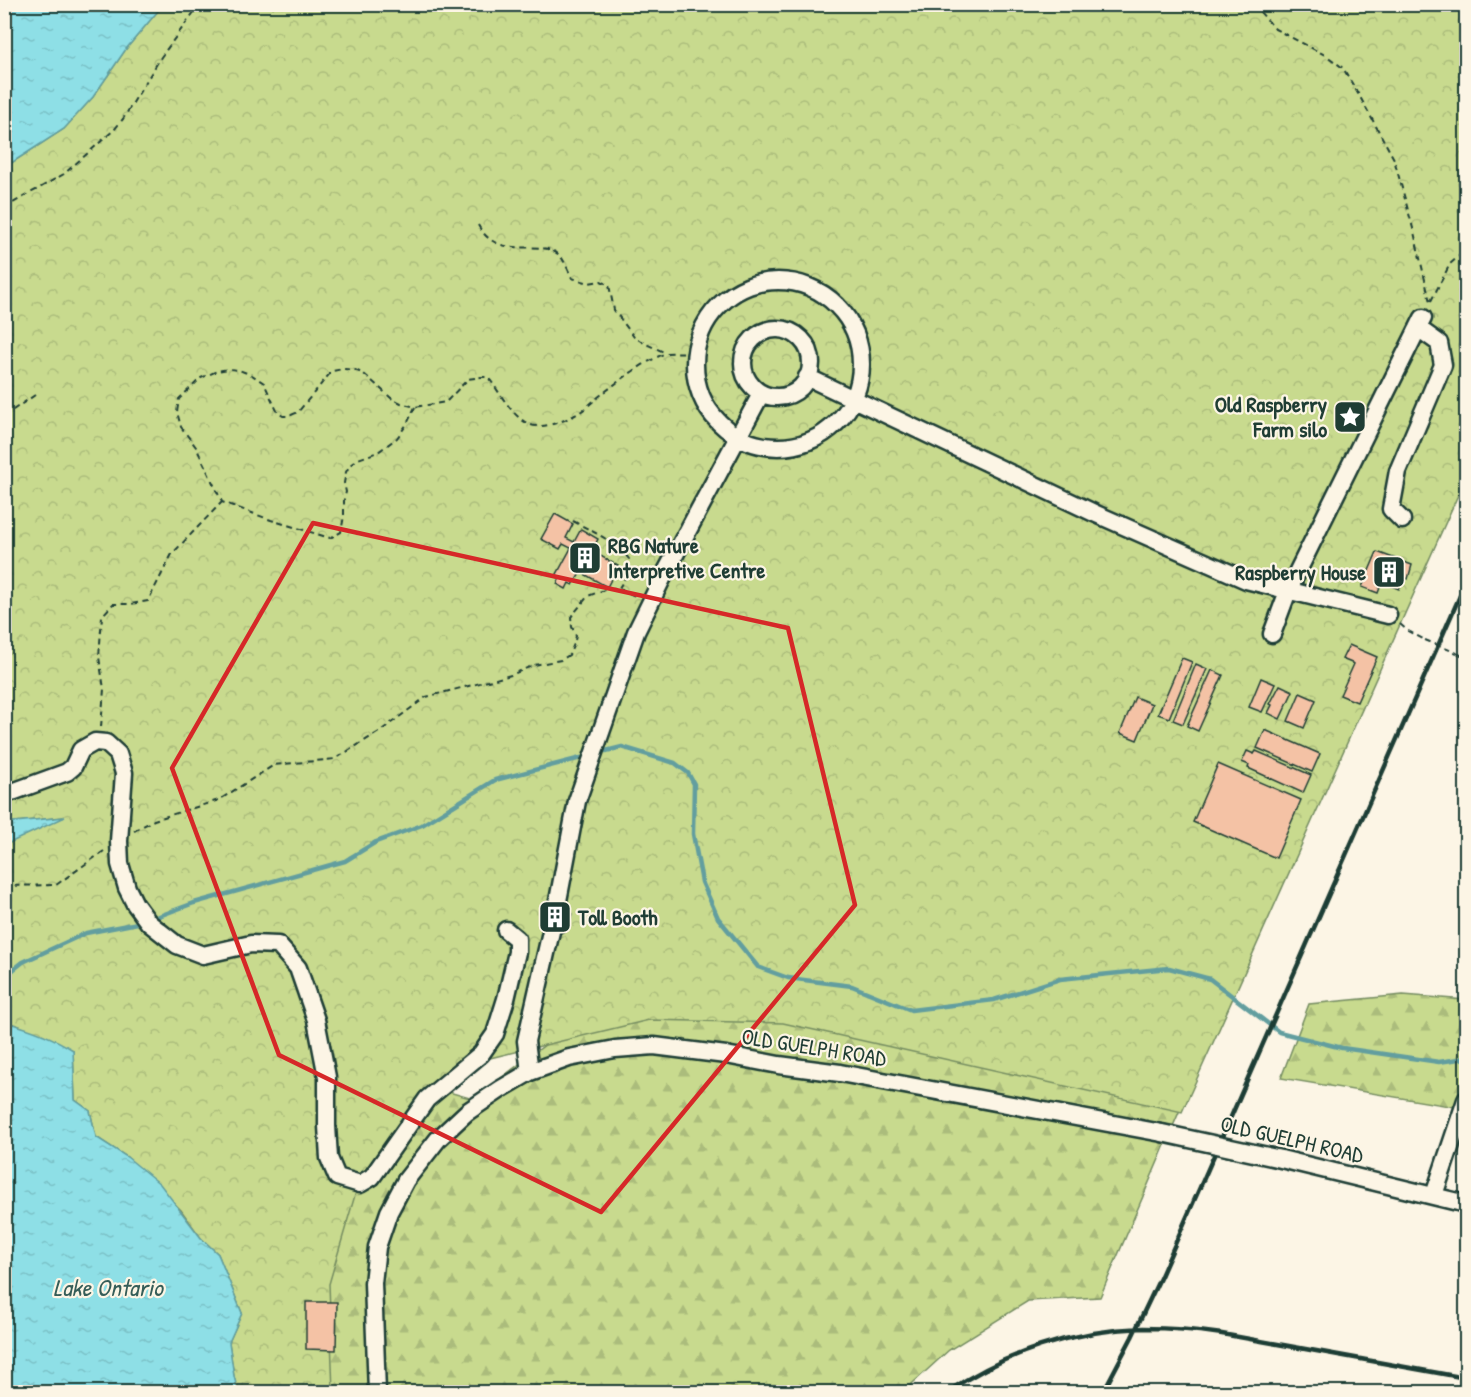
<svg xmlns="http://www.w3.org/2000/svg" width="1471" height="1397" font-family="'Patrick Hand',sans-serif">
<style>
.forest{fill:url(#forest-firs);stroke:#748c61;stroke-width:1.5}
.park{fill:url(#park-crowns);stroke:#748c61;stroke-width:1.5}
.water{fill:url(#water-ripples);stroke:#629e9f;stroke-width:1.5}
.lines{fill:none;stroke-linecap:round;stroke-linejoin:round}
.stream{stroke:#629e9f;stroke-width:4.5}
.building{fill:#f4c2a5;stroke:#1f3d34;stroke-width:1.5}
.minor-casing{stroke:#1f3d34;stroke-width:21}
.path{stroke:#1f3d34;stroke-width:2;stroke-dasharray:6 4.5;stroke-linecap:butt}
.minor{stroke:#fcf5e5;stroke-width:16}
.rail{stroke:#1f3d34;stroke-width:4.5}
.minor-bridge-casing{stroke:#1f3d34;stroke-width:21;stroke-linecap:butt}
.path-bridge{stroke:#1f3d34;stroke-width:2;stroke-dasharray:6 4.5;stroke-linecap:butt}
.minor-bridge{stroke:#fcf5e5;stroke-width:16}
.marked{fill:none;stroke:#d62828;stroke-width:4.5;stroke-linejoin:round}
.labels{text-anchor:middle;stroke-width:4.5;stroke-linejoin:round;paint-order:stroke}
.poi-label{font-size:22px;font-weight:bold;fill:#1f3d34;stroke:#fcf5e5;text-anchor:end}
.street-label{font-size:22px;fill:#1f3d34;stroke:#fcf5e5}
.water-label{font-size:24px;font-style:italic;fill:#355d58;stroke:#fcf5e5}
</style>
<defs>
<pattern id="forest-firs" width="22" height="20" patternUnits="userSpaceOnUse" patternTransform="scale(1.5)"><rect width="22" height="20" fill="#c8da8e"/><path d="M5 1l3.5 6h-7zM16 11l3.5 6h-7z" fill="#abbc7b"/></pattern>
<pattern id="park-crowns" width="20" height="18" patternUnits="userSpaceOnUse" patternTransform="scale(1.5)"><rect width="20" height="18" fill="#c8da8e"/><path d="M2 6a3 3 0 1 1 6 0M12 15a3 3 0 1 1 6 0" fill="none" stroke="#abbc7b"/></pattern>
<pattern id="water-ripples" width="26" height="14" patternUnits="userSpaceOnUse" patternTransform="scale(1.5)"><rect width="26" height="14" fill="#8edfe6"/><path d="M2 4q2-2 4 0t4 0M15 11q2-2 4 0t4 0" fill="none" stroke="#7ac0c6"/></pattern>
</defs>
<rect width="100%" height="100%" fill="#fcf5e5"/>
<filter id="ink" filterUnits="userSpaceOnUse"><feTurbulence type="fractalNoise" baseFrequency=".0167" numOctaves="2"/><feDisplacementMap in="SourceGraphic" scale="12" xChannelSelector="R" yChannelSelector="G"/><feConvolveMatrix kernelMatrix="1 2 1 2 8 2 1 2 1" color-interpolation-filters="sRGB"/></filter>
<g filter="url(#ink)">
<path class="forest" d="M 5,402 L 414,1082 L 473,1099 L 545,1045 L 603,1020 L 1259,925 L 1100,1297 L 1028,1301 L 949,1350 L 903,1392 L 268,1392 Z
M 1403,995 L 1466,1000 L 1466,1072 L 1455,1107 L 1281,1078 L 1309,1004 Z"/>
<path class="park" d="M 163,5 L 1466,5 L 1466,477 L 1182,1112 L 783,1023 L 649,1020 L 486,1059 L 426,1101 L 360,1178 L 329,1284 L 333,1392 L 238,1392 L 234,1377 L 229,1342 L 242,1313 L 218,1254 L 201,1238 L 181,1210 L 127,1157 L 96,1137 L 90,1111 L 75,1100 L 73,1050 L 17,1025 L 5,1022 L 4,845 L 63,817 L 5,823 L 5,167 L 64,129 L 93,97 L 126,49 Z"/>
<path class="water" d="M 5,4 L 163,5 L 126,49 L 93,97 L 64,129 L 5,167 Z
M 65,817 L 5,845 L 5,823 Z
M 5,1022 C 28,1028 53,1037 73,1050 L 75,1100 L 90,1111 L 96,1137 L 127,1157 L 160,1184 L 201,1238 L 218,1254 L 242,1313 L 229,1342 L 234,1376 L 238,1392 L 5,1392 Z"/>
<g class="lines">
<path class="stream" d="M 606,751 L 622,747 L 675,763 L 688,773 L 694,784 L 693,834 L 702,882 L 718,918 L 758,967 L 788,978 L 852,986 L 911,1010 L 994,1000 L 1060,979 L 1169,968 L 1210,979 L 1279,1032 L 1342,1048 L 1439,1062 L 1466,1058
M 151,919 L 194,903 L 345,861 L 376,842 L 422,825 L 495,780 L 581,758
M 4,977 L 23,962 L 86,933 L 143,922"/>
</g>
<path class="building" d="M 555,514 L 573,524 L 566,538 L 574,542 L 581,529 L 598,539 L 592,551 L 618,566 L 607,587 L 581,572 L 573,585 L 569,583 L 566,589 L 557,584 L 560,578 L 556,576 L 571,548 L 563,544 L 560,549 L 541,539 Z
M 1377,552 L 1412,565 L 1408,579 L 1404,577 L 1399,589 L 1382,582 L 1378,593 L 1362,587 Z
M 1349,645 L 1377,657 L 1357,702 L 1340,695 L 1354,664 L 1342,659 Z
M 1182,658 L 1192,662 L 1169,718 L 1158,714 Z
M 1196,664 L 1207,669 L 1183,724 L 1173,720 Z
M 1212,670 L 1223,675 L 1198,731 L 1187,726 Z
M 1261,678 L 1275,684 L 1262,712 L 1249,707 Z
M 1280,685 L 1293,691 L 1280,719 L 1268,713 L 1272,705 L 1270,704 Z
M 1300,693 L 1316,700 L 1304,728 L 1288,721 Z
M 1135,697 L 1152,704 L 1137,740 L 1120,733 Z
M 1265,730 L 1320,754 L 1312,772 L 1257,748 Z
M 1247,751 L 1254,754 L 1256,751 L 1311,775 L 1303,793 L 1248,768 L 1249,765 L 1242,762 Z
M 1218,764 L 1301,800 L 1276,858 L 1193,822 Z
M 306,1302 L 337,1302 L 336,1350 L 306,1349 Z"/>
<g class="lines">
<defs>
<path id="minor" d="M695 364a83 83 0 1 1 166 0a83 83 0 1 1-166 0Z
M743 363a34 34 0 1 1 68 0a34 34 0 1 1-68 0Z
M 807,377 L 1094,513 L 1246,580 L 1388,615
M 1402,520 L 1391,509 L 1398,471 L 1443,365 L 1439,343 L 1418,328
M 1272,634 L 1288,591 L 1423,318
M 4,794 L 15,791 L 67,772 L 73,767 L 81,750 L 95,742 L 106,743 L 118,754 L 124,773 L 119,841 L 120,864 L 127,888 L 135,904 L 149,923 L 177,945 L 203,955 L 251,944 L 278,945 L 298,968 L 316,1020 L 327,1077 L 327,1126 L 329,1158 L 337,1177 L 360,1184 L 372,1177 L 427,1099 L 481,1054 L 495,1034 L 506,999 L 517,952 L 517,939 L 506,930
M 530,1072 L 526,1041 L 552,927 L 560,922 L 562,913 L 557,906 L 577,801 L 636,632 L 662,579 L 761,394
M 1281,1159 L 1466,1204
M 1434,1195 L 1466,1100
M 377,1392 L 373,1283 L 377,1247 L 389,1212 L 406,1180 L 438,1139 L 467,1112 L 501,1089 L 530,1072 L 569,1058 L 615,1049 L 654,1046 L 726,1055 L 779,1065 L 840,1073 L 1162,1133"/>
</defs>
<use href="#minor" class="minor-casing"/>
<path class="path" d="M 1253,4 L 1275,29 L 1327,56 L 1343,68 L 1360,97 L 1394,159 L 1414,232 L 1430,302
M 4,208 L 64,174 L 114,130 L 123,119 L 161,57 L 200,4
M 478,225 C 499,264 543,235 561,257 C 565,262 569,272 572,278 L 589,283 L 601,281 L 609,285 L 614,310 L 634,337 L 646,344 L 666,353 L 695,352
M 1431,301 L 1450,264 L 1466,250
M 415,407 L 407,424 L 397,438 L 378,452 L 358,459 L 350,465 L 346,472 L 344,483 L 346,492 L 344,499 L 344,516 L 341,532 L 330,538 L 271,520 L 222,502 L 196,447 L 181,427 L 177,412 L 179,399 L 201,378 L 217,371 L 229,369 L 239,370 L 252,375 L 264,383 L 278,413 L 283,416 L 289,416 L 298,412 L 332,371 L 343,369 L 355,370 L 364,374 L 391,398 L 401,403 L 415,407 L 446,402 L 468,379 L 481,377 L 487,377 L 491,381 C 502,396 513,418 531,425 C 543,429 564,421 575,415 C 583,411 590,404 597,398 C 619,381 640,364 666,353
M 4,416 L 35,395
M 573,521 C 593,532 615,541 629,559 L 628,573 L 619,588
M 1400,624 L 1408,631 L 1425,640
M 1457,653 L 1466,658
M 101,727 L 104,689 L 99,657 L 102,616 L 113,604 L 131,604 L 148,601 L 172,554 L 222,502
M 134,831 L 154,820 L 219,800 L 274,765 L 335,759 L 379,732 L 426,697 L 511,675 L 534,665 L 561,660 L 569,655 L 574,644 L 576,636 L 572,627 L 571,617 L 588,596 L 607,589 L 619,588 L 637,597
M 4,886 L 56,885 L 104,851"/>
<use href="#minor" class="minor"/>
<path class="rail" d="M 947,1392 C 1004,1353 1074,1330 1143,1328 C 1170,1328 1196,1330 1222,1334 L 1466,1378
M 1103,1392 L 1132,1337 L 1161,1276 L 1466,582"/>
<defs>
<path id="minor-bridge" d="M 1162,1133 L 1281,1159"/>
</defs>
<use href="#minor-bridge" class="minor-bridge-casing"/>
<path class="path-bridge" d="M 1425,640 L 1457,653"/>
<use href="#minor-bridge" class="minor-bridge"/>
</g>
</g>
<path class="marked" d="M 313,523 L 788,628 L 855,905 L 601,1212 L 279,1055 L 172,768 Z"/>
<defs>
<symbol id="sight-square" viewBox="-11 -11 22 22"><rect x="-9" y="-9" width="18" height="18" rx="4" fill="#1f3d34" stroke="#fcf5e5"/><path d="M0-6L1.8-2.2L6-1.7L2.9 1.2L3.7 5.4L0 3.3L-3.7 5.4L-2.9 1.2L-6-1.7L-1.8-2.2Z" fill="#fff"/></symbol>
<symbol id="building-square" viewBox="-11 -11 22 22"><rect x="-9" y="-9" width="18" height="18" rx="4" fill="#1f3d34" stroke="#fcf5e5"/><path d="M-4-6H4V6H1V3H-1V6H-4ZM-2.5-4.3h1.7v1.8h-1.7ZM.8-4.3h1.7v1.8H.8ZM-2.5-1h1.7V.8h-1.7ZM.8-1h1.7V.8H.8Z" fill="#fff"/></symbol>
</defs>
<g fill-rule="evenodd">
<use href="#sight-square" x="1331" y="398" width="38" height="38"/>
<use href="#building-square" x="566" y="539" width="38" height="38"/>
<use href="#building-square" x="1370" y="553" width="38" height="38"/>
<use href="#building-square" x="536" y="898" width="38" height="38"/>
</g>
<g class="labels">
<g class="poi-label">
<text x="1327" y="412">Old Raspberry<tspan x="1327" dy="25">Farm silo</tspan></text>
<text x="608" y="553" text-anchor="start">RBG Nature<tspan x="608" dy="25">Interpretive Centre</tspan></text>
<text x="1366" y="580">Raspberry House</text>
<text x="578" y="925" text-anchor="start">Toll Booth</text>
</g>
<g class="street-label">
<text transform="translate(814 1047) rotate(9)" y="8">OLD GUELPH ROAD</text>
<text transform="translate(1292 1139) rotate(13)" y="8">OLD GUELPH ROAD</text>
</g>
<g class="water-label">
<text x="108" y="1296">Lake Ontario</text>
</g>
</g>
<rect width="1471" height="1397" fill="none" stroke="#fcf5e5" stroke-width="24"/>
<rect x="12" y="12" width="1447" height="1373" fill="none" stroke="#1f3d34" stroke-width="2" filter="url(#ink)"/>
</svg>
